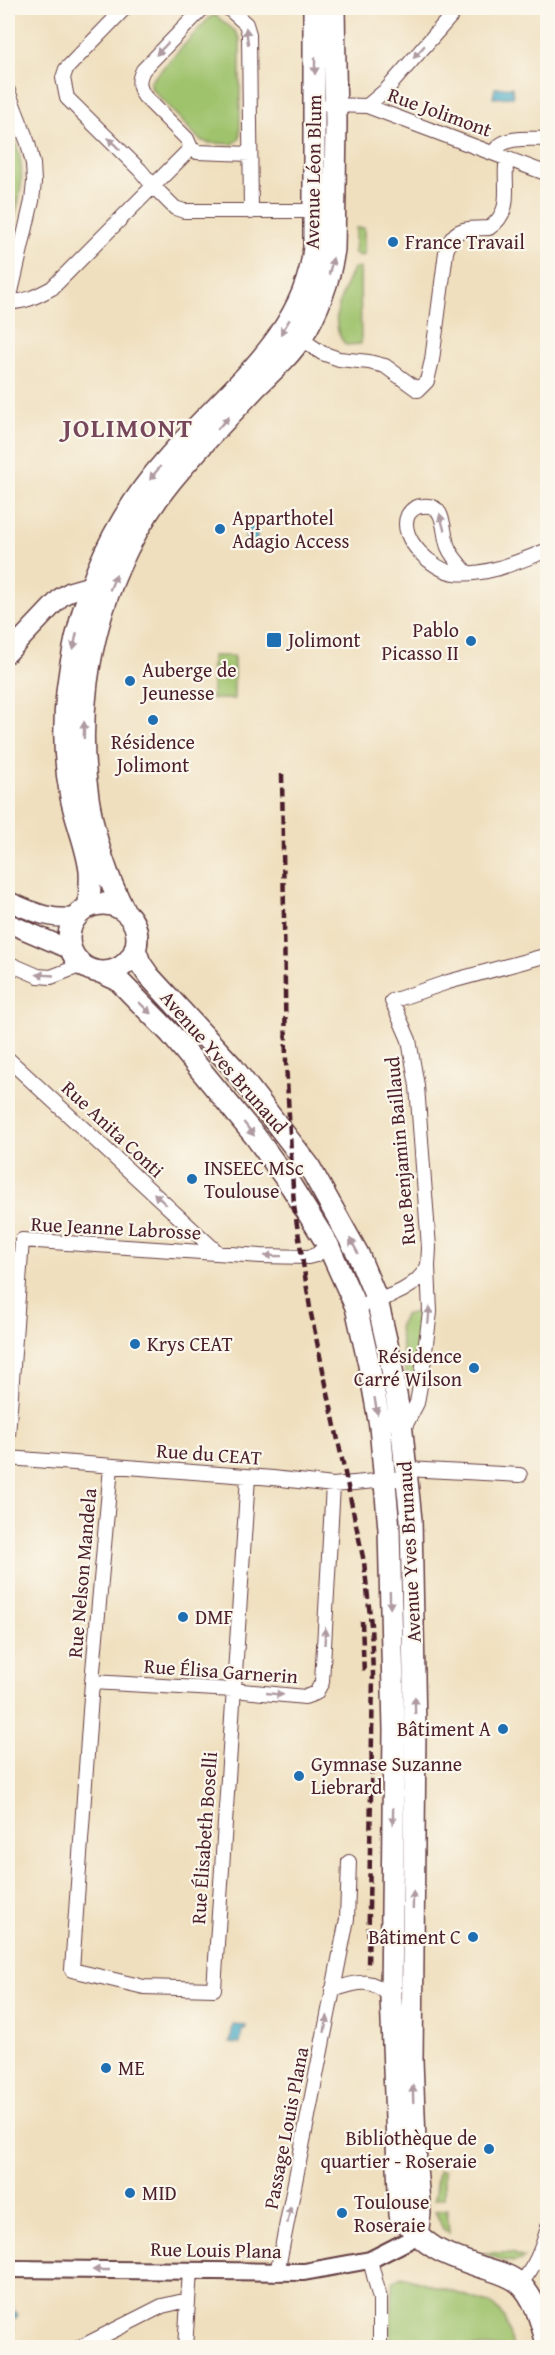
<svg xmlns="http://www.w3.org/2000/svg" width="555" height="2355" font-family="'Gentium Book Plus',serif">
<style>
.green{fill:#9fc26c;stroke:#74704c;stroke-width:1.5}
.water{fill:#46acc5;stroke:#486678;stroke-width:1.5}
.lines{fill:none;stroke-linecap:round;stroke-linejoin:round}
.minor-casing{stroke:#633c41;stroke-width:16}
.tertiary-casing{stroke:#633c41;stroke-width:20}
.secondary-casing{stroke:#633c41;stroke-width:21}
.primary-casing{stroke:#633c41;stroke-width:24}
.minor{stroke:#fff;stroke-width:14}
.tertiary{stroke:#fff;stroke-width:16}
.secondary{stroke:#fff;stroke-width:18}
.primary{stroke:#fff;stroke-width:21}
.rail{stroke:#4a1f2b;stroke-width:4.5;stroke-dasharray:9 4.5;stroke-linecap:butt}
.oneway{fill:#ae9aa0}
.poi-dot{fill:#1f6fb2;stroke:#fbf7ec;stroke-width:2}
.labels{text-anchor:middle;stroke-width:4.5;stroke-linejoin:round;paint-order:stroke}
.street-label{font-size:20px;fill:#4a1f2b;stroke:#fbf7ec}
.poi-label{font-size:20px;fill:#4a1f2b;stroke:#fbf7ec;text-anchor:start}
.district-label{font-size:26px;font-weight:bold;letter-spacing:1.5px;fill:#77475b;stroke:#fbf7ec}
</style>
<rect width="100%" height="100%" fill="#fbf7ec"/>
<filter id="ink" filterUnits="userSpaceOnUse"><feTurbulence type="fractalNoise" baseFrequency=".0167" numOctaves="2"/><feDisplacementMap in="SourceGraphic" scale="12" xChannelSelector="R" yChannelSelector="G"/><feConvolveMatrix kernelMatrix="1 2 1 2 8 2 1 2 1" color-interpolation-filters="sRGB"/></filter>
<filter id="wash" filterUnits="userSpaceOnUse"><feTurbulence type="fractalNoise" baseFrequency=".008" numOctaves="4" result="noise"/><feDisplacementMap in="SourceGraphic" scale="24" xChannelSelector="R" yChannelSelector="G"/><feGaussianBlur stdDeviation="1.35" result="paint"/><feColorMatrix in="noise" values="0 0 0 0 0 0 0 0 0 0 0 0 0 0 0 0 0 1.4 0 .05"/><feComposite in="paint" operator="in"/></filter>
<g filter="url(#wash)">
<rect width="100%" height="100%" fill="#efdfbe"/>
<path class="green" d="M 215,15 L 235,31 L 240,39 L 240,138 L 233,144 L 209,143 L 200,140 L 152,89 L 150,82 L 209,18 Z
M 14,137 C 29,175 19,202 8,240 L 8,140 Z
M 356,228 L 364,228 L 364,255 L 359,256 L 354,252 Z
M 353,268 L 360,268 L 361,344 L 346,345 C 325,322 344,292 353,268 Z
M 212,656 L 234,656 L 234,699 L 212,699 Z
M 419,1311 L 423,1314 L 415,1383 L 411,1384 L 407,1380 L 399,1328 L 404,1315 Z
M 438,2171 L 444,2171 L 444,2198 L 434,2200 Z
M 447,2209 L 449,2233 L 443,2229 L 435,2211 Z
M 483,2253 L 512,2253 L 524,2258 C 513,2267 495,2257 483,2253 Z
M 402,2276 L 492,2304 L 505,2318 L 513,2347 L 390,2347 L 393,2282 Z"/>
<path class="water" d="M 512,87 L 513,97 L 493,98 L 495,88 Z
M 246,520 L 257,520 L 257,546 L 246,546 Z
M 233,2025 L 246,2026 L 245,2030 L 242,2030 L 240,2044 L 230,2043 Z
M 12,2301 L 13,2311 L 16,2312 L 18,2316 L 13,2321 L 14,2330 L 8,2330 L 8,2302 Z"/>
</g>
<g filter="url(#ink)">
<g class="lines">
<defs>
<path id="minor" d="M 125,8 L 66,69 L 63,78 L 67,98 L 140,170 L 154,187 L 175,208 L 184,211 L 320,211
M 203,8 L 143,70 C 138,80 138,86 144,96 L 187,139 L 191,148 L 197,152 L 250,154
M 228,8 L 246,24 L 249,34 L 251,212
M 8,91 L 28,143 L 33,164 L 34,182 L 32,201 L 8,305
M 329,105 L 367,106 L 548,174
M 367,106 L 387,89 L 458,8
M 494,153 C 502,135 530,139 548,139
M 8,302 C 24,303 37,296 52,288 L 191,148
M 301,339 L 322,353 L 339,359 L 369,362 L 385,366 L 418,390 L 427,381 L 432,360 L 446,252 C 453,226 466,229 489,228 C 513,212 504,189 506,165 L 509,159
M 467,573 C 460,565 452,557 448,547 C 442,533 447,503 423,506 C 416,506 411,510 408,515 C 397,538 434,571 455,573 C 485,577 519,561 548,550
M 8,963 L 38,976 L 51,977 L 82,965
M 8,1059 L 218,1253
M 356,1307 C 383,1298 413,1293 428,1266
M 403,1430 L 417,1403 L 422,1374 L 430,1312 L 428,1266 L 429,1248 L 417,1086 L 409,1040 L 392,1001 L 448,982 L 548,955
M 8,1436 L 22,1240 L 261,1256 L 308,1257 L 316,1255 L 328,1245
M 8,1458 L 273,1478 L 333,1485 L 407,1478
M 111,1467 L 92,1682 L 72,1970 L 144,1987 L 214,1989 L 248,1477
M 406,1469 L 520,1475
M 92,1682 L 233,1690 L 305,1697 L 316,1693 L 322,1682 L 333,1485
M 332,1990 C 358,1982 370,1976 391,1997
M 370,2260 L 380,2299 L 380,2348
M 277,2273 L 347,1919 L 349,1862
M 520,2284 C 535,2267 542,2249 548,2227
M 79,2348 L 162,2306 L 188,2300
M 185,2348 L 190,2271"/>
<path id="tertiary" d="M 8,2269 L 304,2272 L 370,2260 L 417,2236"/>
<path id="secondary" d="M 8,653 L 61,597 L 71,591 L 92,585
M 8,901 C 31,911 51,921 77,917
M 8,923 L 71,950"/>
<path id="primary" d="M69 938a34 34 0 1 1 68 0a34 34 0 1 1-68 0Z
M 89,907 C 89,896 91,883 90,871 C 87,846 76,822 71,797 C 57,727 68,653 91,587 C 107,541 135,495 167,459 C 222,394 305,338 314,247 L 314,8
M 125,912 C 52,773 78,586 181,469 C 205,441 230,415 255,388 C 271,372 289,357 301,338 C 318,312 330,279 334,249 L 336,123 L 334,8
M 135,949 L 140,963 L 149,976 L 232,1066 L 309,1166 L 358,1254 L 377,1300 L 390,1357 L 402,1432 L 411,1520 L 415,1729 L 412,2060 L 416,2168 L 420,2213 L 417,2236
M 100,972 L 118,980 L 171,1034 L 255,1136 L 291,1186 L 328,1245 L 356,1307 L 369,1365 L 380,1426 L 389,1529 L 394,1730 L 391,1997 L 400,2215 C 426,2248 442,2254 481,2267 C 494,2271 508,2274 519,2283 C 536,2298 542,2326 548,2347"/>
</defs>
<use href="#minor" class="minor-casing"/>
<use href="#tertiary" class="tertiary-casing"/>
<use href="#secondary" class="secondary-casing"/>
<use href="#primary" class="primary-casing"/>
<use href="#minor" class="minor"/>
<use href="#tertiary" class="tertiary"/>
<use href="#secondary" class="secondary"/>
<use href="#primary" class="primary"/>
<path class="rail" d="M 282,774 L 286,1062 L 294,1206 L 311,1314 L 364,1562 L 371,1625 L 373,1674 L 368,1968
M 362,1621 L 364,1675"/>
</g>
<defs><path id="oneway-solid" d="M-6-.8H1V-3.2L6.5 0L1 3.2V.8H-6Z" transform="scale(1.5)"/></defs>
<g class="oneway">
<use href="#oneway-solid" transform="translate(247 36) rotate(-98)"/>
<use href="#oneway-solid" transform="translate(162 49) rotate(134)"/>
<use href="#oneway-solid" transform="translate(419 52) rotate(131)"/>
<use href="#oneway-solid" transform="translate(315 66) rotate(90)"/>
<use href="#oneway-solid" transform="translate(114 144) rotate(-135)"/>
<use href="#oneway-solid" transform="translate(331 266) rotate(-76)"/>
<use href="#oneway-solid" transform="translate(285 327) rotate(121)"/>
<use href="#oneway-solid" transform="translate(223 423) rotate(-47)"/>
<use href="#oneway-solid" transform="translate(155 473) rotate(128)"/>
<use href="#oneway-solid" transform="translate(442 522) rotate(-105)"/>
<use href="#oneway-solid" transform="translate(113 582) rotate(-68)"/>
<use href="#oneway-solid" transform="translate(75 641) rotate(102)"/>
<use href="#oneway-solid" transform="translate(84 730) rotate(-89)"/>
<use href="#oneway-solid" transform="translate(45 975) rotate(-177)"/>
<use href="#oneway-solid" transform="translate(145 1008) rotate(44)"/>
<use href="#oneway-solid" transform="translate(249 1129) rotate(52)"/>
<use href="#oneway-solid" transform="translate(160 1199) rotate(-137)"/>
<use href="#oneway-solid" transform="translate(354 1246) rotate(-119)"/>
<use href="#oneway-solid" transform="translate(273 1256) rotate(-179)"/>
<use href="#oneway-solid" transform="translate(429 1315) rotate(-85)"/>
<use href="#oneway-solid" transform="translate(376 1406) rotate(80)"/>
<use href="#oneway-solid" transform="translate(390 1600) rotate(89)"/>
<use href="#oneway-solid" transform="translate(325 1636) rotate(-87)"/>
<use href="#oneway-solid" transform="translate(275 1694) rotate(6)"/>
<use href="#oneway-solid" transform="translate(415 1705) rotate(-91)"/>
<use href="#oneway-solid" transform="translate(393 1816) rotate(91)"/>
<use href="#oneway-solid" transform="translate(413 1900) rotate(-89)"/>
<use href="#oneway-solid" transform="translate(326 2024) rotate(-80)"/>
<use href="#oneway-solid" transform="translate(413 2094) rotate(-92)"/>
<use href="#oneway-solid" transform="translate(289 2215) rotate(-79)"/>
<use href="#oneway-solid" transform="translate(101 2270) rotate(-180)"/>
</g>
</g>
<g class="poi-dot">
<circle cx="393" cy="242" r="6"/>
<circle cx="220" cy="529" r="6"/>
<rect x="266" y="632" width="16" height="16" rx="3"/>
<circle cx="471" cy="641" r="6"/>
<circle cx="130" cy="681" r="6"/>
<circle cx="153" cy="720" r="6"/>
<circle cx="192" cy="1179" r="6"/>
<circle cx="135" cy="1344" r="6"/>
<circle cx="474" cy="1368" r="6"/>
<circle cx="183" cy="1617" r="6"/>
<circle cx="503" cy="1729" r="6"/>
<circle cx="299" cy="1776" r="6"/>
<circle cx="473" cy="1937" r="6"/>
<circle cx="106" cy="2068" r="6"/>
<circle cx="489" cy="2149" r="6"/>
<circle cx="130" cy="2193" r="6"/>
<circle cx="342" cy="2213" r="6"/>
</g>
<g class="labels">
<g class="street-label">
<text transform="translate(440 112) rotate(20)" y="7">Rue Jolimont</text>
<text transform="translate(313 172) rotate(-89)" y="7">Avenue Léon Blum</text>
<text transform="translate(224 1062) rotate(49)" y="7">Avenue Yves Brunaud</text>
<text transform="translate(113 1129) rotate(43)" y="7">Rue Anita Conti</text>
<text transform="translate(400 1151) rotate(-95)" y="7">Rue Benjamin Baillaud</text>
<text transform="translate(116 1228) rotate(3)" y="7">Rue Jeanne Labrosse</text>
<text transform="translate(209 1454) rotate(4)" y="7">Rue du CEAT</text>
<text transform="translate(409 1552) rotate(-93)" y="7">Avenue Yves Brunaud</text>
<text transform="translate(82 1573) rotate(-85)" y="7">Rue Nelson Mandela</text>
<text transform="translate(221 1671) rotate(4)" y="7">Rue Élisa Garnerin</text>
<text transform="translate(204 1838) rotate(-86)" y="7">Rue Élisabeth Boselli</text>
<text transform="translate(286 2128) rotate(-79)" y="7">Passage Louis Plana</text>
<text transform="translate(216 2250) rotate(1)" y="7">Rue Louis Plana</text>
</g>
<g class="poi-label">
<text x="405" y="249">France Travail</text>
<text x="232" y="525">Apparthotel<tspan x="232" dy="23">Adagio Access</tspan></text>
<text x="459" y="637" text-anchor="end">Pablo<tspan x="459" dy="23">Picasso II</tspan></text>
<text x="288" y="647">Jolimont</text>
<text x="142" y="677">Auberge de<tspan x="142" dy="23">Jeunesse</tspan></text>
<text x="153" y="749" text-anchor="middle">Résidence<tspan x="153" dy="23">Jolimont</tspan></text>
<text x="204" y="1175">INSEEC MSc<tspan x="204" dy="23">Toulouse</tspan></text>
<text x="147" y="1351">Krys CEAT</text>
<text x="462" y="1363" text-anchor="end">Résidence<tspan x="462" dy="23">Carré Wilson</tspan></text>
<text x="195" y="1624">DMF</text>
<text x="491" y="1736" text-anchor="end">Bâtiment A</text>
<text x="311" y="1771">Gymnase Suzanne<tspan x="311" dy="23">Liebrard</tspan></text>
<text x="461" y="1944" text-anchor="end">Bâtiment C</text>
<text x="118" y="2075">ME</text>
<text x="477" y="2145" text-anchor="end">Bibliothèque de<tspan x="477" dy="23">quartier - Roseraie</tspan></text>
<text x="142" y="2200">MID</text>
<text x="354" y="2209">Toulouse<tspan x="354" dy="23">Roseraie</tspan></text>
</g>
<g class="district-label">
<text x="128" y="437">JOLIMONT</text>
</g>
</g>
<rect width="555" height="2355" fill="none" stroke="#fbf7ec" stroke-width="30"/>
</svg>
